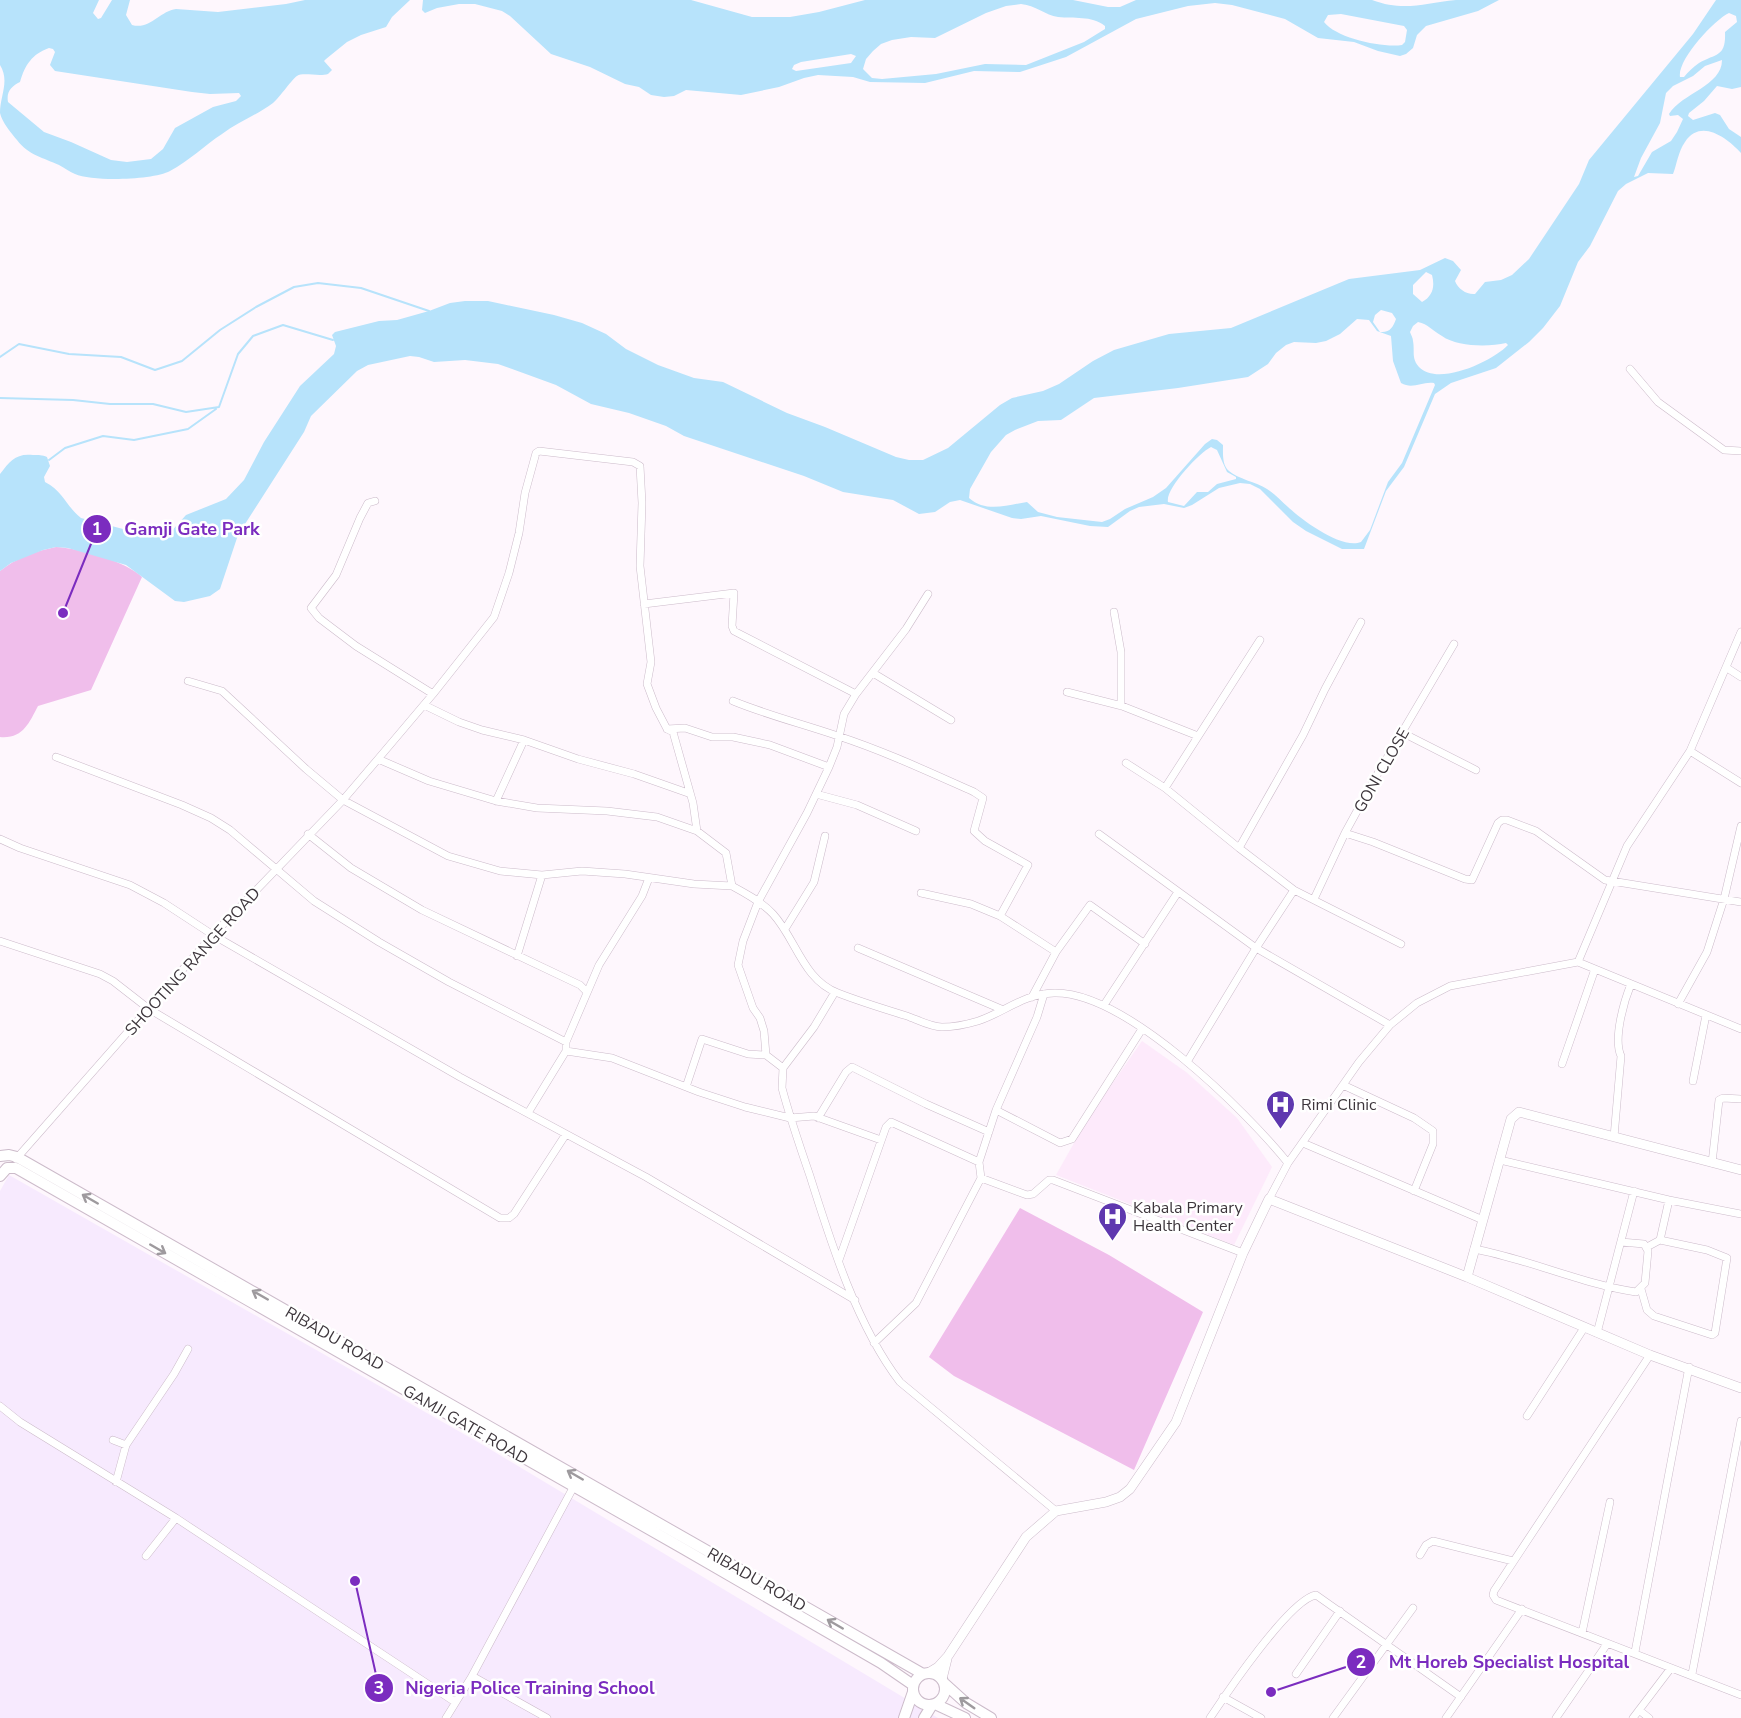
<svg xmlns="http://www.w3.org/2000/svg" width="1741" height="1718" font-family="'Nunito Sans',sans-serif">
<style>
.built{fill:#fdeafb}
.education{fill:#f7eafe}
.green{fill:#f0beeb}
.water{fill:#b7e3fb;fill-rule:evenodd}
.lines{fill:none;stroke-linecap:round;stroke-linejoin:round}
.stream{stroke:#b7e3fb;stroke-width:2}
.minor-casing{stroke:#ccbbca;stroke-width:8}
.tertiary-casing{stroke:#ccbbca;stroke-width:10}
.secondary-casing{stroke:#ccbbca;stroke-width:12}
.primary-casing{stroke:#ccbbca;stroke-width:12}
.minor{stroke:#fff;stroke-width:7}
.tertiary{stroke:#fff;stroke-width:9}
.secondary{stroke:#fff;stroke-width:10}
.primary{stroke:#fff;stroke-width:10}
.oneway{stroke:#9e9a9e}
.labels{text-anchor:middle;stroke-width:5;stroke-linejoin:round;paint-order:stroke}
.street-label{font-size:16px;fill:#3d363c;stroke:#fff}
.poi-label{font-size:16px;fill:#3d363c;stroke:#fff;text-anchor:start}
.leader{fill:none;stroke:#7b2cbf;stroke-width:2}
.callout-dot{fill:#7b2cbf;stroke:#fff;stroke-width:2}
.mark-label{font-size:18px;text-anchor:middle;font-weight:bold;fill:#fff}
.callout-label{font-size:18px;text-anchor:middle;font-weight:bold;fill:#7b2cbf;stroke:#fff;stroke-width:5;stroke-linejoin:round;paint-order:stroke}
</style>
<rect width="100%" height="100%" fill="#fef7fd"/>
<path class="built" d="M 1142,1041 L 1186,1072 L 1237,1118 L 1272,1167 L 1234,1245 L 1056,1175 L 1087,1120 Z"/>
<path class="education" d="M 9,1175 L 483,1445 L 938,1718 L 0,1718 L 0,1191 Z"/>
<path class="green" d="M 56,547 C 78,548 126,561 142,577 L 91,690 L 38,706 C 29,723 23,739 0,737 L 0,571 C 16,558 36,551 56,547 Z
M 1020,1208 L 1109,1255 L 1203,1312 L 1134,1470 L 954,1376 L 929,1357 Z"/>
<path class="water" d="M 0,0 L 99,0 L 93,13 L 98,19 L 101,18 L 112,0 L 130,0 L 126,15 L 132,25 C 150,30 160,11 176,9 L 218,12 L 286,4 L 305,0 L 410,0 L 392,17 L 386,27 L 361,35 L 347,42 L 326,59 L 324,61 L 332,70 L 328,74 C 319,77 303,72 297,76 C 293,78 280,97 273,103 C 257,115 238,122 222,134 C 205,145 189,161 170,171 C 153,180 93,182 75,174 C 70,172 65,168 59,165 C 44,158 28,155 17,140 C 11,133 2,122 0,113 C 0,96 10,81 0,65 ZM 49,48 L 53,49 L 55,52 L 50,65 L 55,71 L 192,92 L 210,94 L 239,93 L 241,96 L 236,101 L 213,107 L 175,128 L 163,149 L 151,159 L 127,162 L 111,160 L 71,142 L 44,132 L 8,102 C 6,91 12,86 20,82 C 25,65 32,54 49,48 Z
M 423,0 L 691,0 L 752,17 L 790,17 L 819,12 L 865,0 L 1073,0 L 1108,7 L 1120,7 L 1136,0 L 1372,0 C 1404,12 1424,3 1456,0 C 1470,0 1485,0 1499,0 L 1478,11 L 1426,26 L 1417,35 L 1413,48 L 1406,54 L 1400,56 L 1378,51 L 1354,42 L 1318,38 L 1285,19 L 1232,5 L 1215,3 L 1188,6 L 1136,19 L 1066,57 L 1020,72 L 974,71 L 925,83 L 870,82 L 853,77 L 818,75 L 804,78 L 779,87 L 741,95 L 686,90 L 674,96 L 664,97 L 651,95 L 639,87 L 625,84 L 590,67 L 551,54 L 510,16 L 502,11 L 475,4 L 459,4 L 437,8 L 425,13 L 422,10 ZM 1021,4 C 1037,6 1045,15 1058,17 C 1074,19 1091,15 1105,26 L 1105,29 L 1084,42 L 1026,65 L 985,64 L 936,74 L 882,79 L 872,78 L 863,69 L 866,59 L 873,51 L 881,44 L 892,40 L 911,37 L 935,38 L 986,13 L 1006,6 ZM 1341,14 L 1404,26 L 1407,30 L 1405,42 L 1402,45 C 1382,48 1336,38 1324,22 L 1328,15 ZM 851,54 L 856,56 L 851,63 L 796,71 L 792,69 L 794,65 L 801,62 Z
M 1716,0 L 1741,0 L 1741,87 L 1732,89 L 1717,86 L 1704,101 L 1689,113 L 1688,116 L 1693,120 L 1715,113 L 1720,115 L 1729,129 L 1741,137 L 1741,153 C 1727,138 1701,118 1685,142 C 1678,152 1677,164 1673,174 L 1648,173 L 1626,184 L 1618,191 L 1590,246 L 1578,262 L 1560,306 L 1543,328 L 1529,342 L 1496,368 L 1451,383 L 1435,394 L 1404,467 L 1386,491 L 1364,549 L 1342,549 L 1306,531 L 1293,522 L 1260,489 L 1250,484 L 1240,483 L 1219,488 L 1192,505 L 1184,508 L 1164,504 L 1139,507 L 1130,511 L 1108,527 L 1090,526 L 1041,516 L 1021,519 L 1012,518 L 960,500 L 950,502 L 935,512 L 919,514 L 893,500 L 843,492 L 804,476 L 684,436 L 666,426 L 629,413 L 591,404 L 556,385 L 498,364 L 465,360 L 434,362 L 419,357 L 410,356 L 368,365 L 357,371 L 311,416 L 304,432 L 238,535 L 220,589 L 210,596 L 184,602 L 175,601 L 126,565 L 68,548 L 56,547 L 43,550 L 11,563 L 0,571 L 0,474 C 10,461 16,453 33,455 C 39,455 42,455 47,457 L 50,466 L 44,477 L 45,482 C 64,492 65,505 81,518 L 146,535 L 159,537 L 169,534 L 186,515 L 226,499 L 244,480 L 264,442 L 300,386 L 334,354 L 336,346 L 332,335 L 335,332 L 379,321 L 397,320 L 429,311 L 450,303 L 465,301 L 488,301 L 554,315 L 582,323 L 606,334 L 626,349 L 658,365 L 694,378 L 723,382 L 787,413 L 825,427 L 896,457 L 909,460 L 923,460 L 948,448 L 1000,405 L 1012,398 L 1043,391 L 1059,384 L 1093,361 L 1114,350 L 1169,334 L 1231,328 L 1349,279 L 1420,270 L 1445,258 L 1453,261 L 1461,270 L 1455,281 C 1458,289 1467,295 1475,294 L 1485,282 L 1501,280 L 1512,275 L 1529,259 L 1579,184 L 1589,160 L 1693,34 ZM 1729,13 L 1736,16 L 1737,22 L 1725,32 C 1726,57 1717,53 1699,63 C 1693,67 1688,72 1684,77 L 1680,77 C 1677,60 1714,20 1729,13 ZM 1722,60 C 1722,86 1682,93 1669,114 L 1670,116 L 1678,115 L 1683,119 L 1677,132 L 1671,141 L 1652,152 L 1638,176 L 1634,177 L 1641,158 L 1660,123 L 1666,93 L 1673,86 L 1693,76 L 1705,66 ZM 1426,272 L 1432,275 C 1435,286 1433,296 1422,302 L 1413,294 L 1413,285 ZM 1381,310 L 1392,313 L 1396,319 C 1393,327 1390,333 1380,332 L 1373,322 L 1375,315 ZM 1357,319 L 1369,320 L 1377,331 L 1391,336 L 1393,361 L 1401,383 C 1413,390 1422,381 1434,383 L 1435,385 L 1402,463 L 1388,482 L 1370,530 L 1361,542 C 1342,550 1302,520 1288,507 C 1281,501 1275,494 1267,489 C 1256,482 1238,479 1229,471 C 1222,465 1223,454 1223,445 L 1217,440 L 1212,439 L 1205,444 L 1166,488 L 1153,497 L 1125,509 L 1110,519 L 1102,522 L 1057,517 L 1038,512 L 1027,502 C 1007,505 986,513 969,498 L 970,489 L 991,452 L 1006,435 L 1015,430 L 1038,421 L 1061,420 L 1094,398 L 1178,388 L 1248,377 L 1268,364 L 1276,353 L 1286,345 L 1294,342 L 1316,343 L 1326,341 L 1340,334 ZM 1418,322 C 1428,324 1433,331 1442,336 C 1457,347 1489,347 1506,343 L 1508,345 C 1493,361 1438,387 1419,367 C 1411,358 1415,351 1413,341 C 1413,338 1411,335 1410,332 L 1413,326 ZM 1211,447 L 1217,450 L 1227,472 L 1236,477 L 1236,479 L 1217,484 L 1208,492 L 1197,492 L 1184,506 L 1168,502 C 1165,489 1199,453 1211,447 Z"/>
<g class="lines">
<path class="stream" d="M 0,357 L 19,344 L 69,354 L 121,357 L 155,370 L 182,361 L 220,330 L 256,307 L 294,287 L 318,283 L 361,288 L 429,311
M 0,398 L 73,400 L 110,404 L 153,404 L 186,412 L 219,407 L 238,354 L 253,336 L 283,325 L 333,340
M 49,460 L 65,448 L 103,436 L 134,440 L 188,429 L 216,409"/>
<defs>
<path id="minor" d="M 1630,369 L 1658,402 L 1724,450 L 1741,451
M 375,501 L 368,503 L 360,518 L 336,575 L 311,608 L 319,618 L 356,646 L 433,694
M 644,604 L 734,593 L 732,626 L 734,631 L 856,694
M 1114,612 L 1121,652 L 1121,706
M 1727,668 L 1741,677
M 873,673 L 951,720
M 188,681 L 222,691 L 306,769 L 343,800 L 448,856 L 500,871 L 542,875 L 582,871 L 625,874 L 694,884 L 732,886
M 1067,692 L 1122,706 L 1198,736
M 733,701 C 767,715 803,724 838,736 C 884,751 929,772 974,792 L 983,798 L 974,831 L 985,841 L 1028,865 L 1000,916
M 424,705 L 459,722 L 482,730 L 524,740 L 578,759 L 634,774 L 688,793
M 667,729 L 685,728 L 712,737 L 733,737 L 770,745 L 829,767
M 1403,733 L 1476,770
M 1690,751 L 1741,783
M 56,757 L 182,805 L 211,818 L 230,830 L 314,901 L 379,942 L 449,982 L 566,1042
M 378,759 L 433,694 L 494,617 L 509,573 L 519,533 L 525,493 L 536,453 L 539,451 L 633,462 L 640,466 L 642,503 L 640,566 L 651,662 L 647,684 L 656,708 L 667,729 L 673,732 L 693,803 L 697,831
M 1126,763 L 1165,788 L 1239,848 L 1294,890 L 1401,944
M 1165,788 L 1260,640
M 816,794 L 857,805 L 916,831
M 496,801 L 524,740
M 1345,833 L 1373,842 L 1465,879 L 1472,880 L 1498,823 L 1502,820 L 1507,820 L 1536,831 L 1605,880 L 1741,902
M 308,834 L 351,868 L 422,910 L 580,985 L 587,992
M 1099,834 L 1256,948 L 1390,1025
M 0,839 L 20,848 L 130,885 L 164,903 L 213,935 L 460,1077 L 646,1177 L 855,1300
M 1239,848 L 1303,735 L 1325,689 L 1361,622
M 921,893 L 971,904 L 1000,916 L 1056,952
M 1314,899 L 1345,833 L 1374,780 L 1454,644
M 785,929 L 814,882 L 825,836
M 0,941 L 100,974 L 113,981 L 149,1009 L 500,1218 L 509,1218 L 514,1214 L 566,1134
M 858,948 L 1001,1009
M 517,956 L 542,875
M 1578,962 L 1627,846 L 1690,751 L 1741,632
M 835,992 L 814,1027 L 783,1068 L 782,1088 C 790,1118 800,1147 810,1176 C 831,1243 857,1326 900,1382 L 1056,1511
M 1032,997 L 1056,952 L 1090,905 L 1145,944
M 1678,1004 L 1707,952 L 1724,899 L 1741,826
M 1104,1005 L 1178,892
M 566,1051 L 612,1058 L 699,1092 L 745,1107 L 790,1118 L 814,1116 L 881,1140
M 1187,1062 L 1256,948 L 1294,890
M 1562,1064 L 1595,969
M 783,1068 L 766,1055 L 764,1031 L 760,1018 L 753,1008 L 738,965 L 743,941 L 758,902 L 807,813 L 829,767 L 837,747 L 844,714 L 856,694 L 906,629 L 928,594
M 1693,1081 L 1706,1015
M 1343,1085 L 1414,1118 L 1433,1131 L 1433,1144 L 1414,1191
M 686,1087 L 702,1039 L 748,1054 L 766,1055
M 996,1110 L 1060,1143 L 1072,1139 L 1142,1029
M 528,1113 L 566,1051 L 566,1042 L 599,965 L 642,896 L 649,878
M 818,1118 L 846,1072 L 852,1067 L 926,1104 L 989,1132
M 1614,1137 L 1621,1056 C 1613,1039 1624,1001 1631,984
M 1303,1143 L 1483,1220
M 16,1159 L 213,935 L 343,800 L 378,759 L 429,781 L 496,801 L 537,808 L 607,811 L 657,817 L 697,831 L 726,853 L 732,886 C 745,893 762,902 773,914 C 796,939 803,980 838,993 C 861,1002 884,1009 907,1016 C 918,1020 931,1027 942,1027 C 953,1027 968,1024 978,1021 C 1005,1012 1023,994 1054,993 C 1125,991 1246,1111 1288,1163
M 1500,1160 L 1669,1200 L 1741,1214
M 1712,1163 L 1719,1100 L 1723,1098 L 1741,1099
M 981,1178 L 1027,1195 L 1033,1194 L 1049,1180 L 1053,1180 L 1243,1253
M 1269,1199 L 1288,1163 L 1359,1062 L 1390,1025 L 1417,1003 L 1450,986 L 1578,962 L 1741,1029
M 1647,1247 L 1660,1240 L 1669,1200
M 1474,1249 C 1529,1259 1581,1284 1636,1292 L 1645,1283 L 1648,1251 L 1644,1244 L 1621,1242
M 839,1260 L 886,1127 L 891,1122 L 979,1162
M 1641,1289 L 1647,1310 L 1654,1316 L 1712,1335 L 1715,1333 L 1727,1258 L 1707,1250 L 1660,1240
M 1597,1333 L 1634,1191
M 874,1343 L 916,1303 L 981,1178 L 979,1162 L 996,1110 L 1037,1017 L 1044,994
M 1650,1355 L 1494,1591 L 1493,1595 L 1496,1600 L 1741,1695
M 0,1406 L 20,1422 L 176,1518 L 455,1702
M 1527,1416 L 1584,1328
M 113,1440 L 126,1445
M 116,1482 L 126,1445 L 174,1374 L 188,1349
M 1420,1555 L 1426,1545 L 1433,1541 L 1513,1561
M 146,1556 L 176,1518
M 1582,1633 L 1610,1502
M 1635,1652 L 1689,1367
M 1296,1674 L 1340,1611
M 1692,1674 L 1741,1421
M 472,1676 L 547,1718
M 1223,1697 L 1261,1718
M 1639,1710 L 1649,1718
M 446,1718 L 472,1676 L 574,1486
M 1210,1718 C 1226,1694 1290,1599 1316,1595 L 1461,1697
M 1333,1718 L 1413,1608
M 1446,1718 L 1522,1609
M 1556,1718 L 1607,1644
M 1633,1718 L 1671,1668"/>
<path id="tertiary" d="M 1467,1277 L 1511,1119 L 1519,1112 L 1741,1170
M 928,1673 L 938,1667 L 948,1656 L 1026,1537 L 1056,1511 L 1106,1502 L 1120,1497 L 1130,1489 L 1176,1422 L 1243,1253 L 1269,1199 L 1467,1277 L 1650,1355 L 1741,1388
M 942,1679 L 947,1659"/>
<path id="secondary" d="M 904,1718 L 913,1692
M 924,1718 L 932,1705"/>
<path id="primary" d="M 0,1156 L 9,1155 L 17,1157 L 923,1674
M 0,1176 L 7,1168 L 16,1168 L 682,1548 L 881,1663 L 913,1685
M913 1689a16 16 0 1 1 32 0a16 16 0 1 1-32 0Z
M 945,1684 L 966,1703 L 991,1718
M 935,1704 L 965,1718"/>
</defs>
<use href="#minor" class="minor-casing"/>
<use href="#tertiary" class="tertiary-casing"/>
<use href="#secondary" class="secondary-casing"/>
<use href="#primary" class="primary-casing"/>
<use href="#minor" class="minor"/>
<use href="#tertiary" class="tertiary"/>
<use href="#secondary" class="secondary"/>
<use href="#primary" class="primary"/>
</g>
<defs><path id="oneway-shaft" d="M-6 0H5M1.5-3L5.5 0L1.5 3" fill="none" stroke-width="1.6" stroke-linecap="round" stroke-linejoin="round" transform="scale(1.5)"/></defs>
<g class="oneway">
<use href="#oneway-shaft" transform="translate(90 1199) rotate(-150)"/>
<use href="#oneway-shaft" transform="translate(158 1249) rotate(30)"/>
<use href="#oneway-shaft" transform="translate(260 1295) rotate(-150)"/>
<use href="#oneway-shaft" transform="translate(575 1475) rotate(-150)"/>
<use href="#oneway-shaft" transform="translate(835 1624) rotate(-150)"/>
<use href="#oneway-shaft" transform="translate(967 1703) rotate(-145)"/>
</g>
<defs>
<symbol id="hospital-pin" viewBox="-11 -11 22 30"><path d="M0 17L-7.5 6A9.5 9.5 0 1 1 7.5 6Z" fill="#5f38af" stroke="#fff"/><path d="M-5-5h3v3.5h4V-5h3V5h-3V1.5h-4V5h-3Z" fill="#fff"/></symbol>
</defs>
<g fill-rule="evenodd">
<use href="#hospital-pin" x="1264" y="1088" width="33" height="45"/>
<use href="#hospital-pin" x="1096" y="1200" width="33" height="45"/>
</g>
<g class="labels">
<g class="street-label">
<text transform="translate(1381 770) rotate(-60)" y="6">GONI CLOSE</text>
<text transform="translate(192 961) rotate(-48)" y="6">SHOOTING RANGE ROAD</text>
<text transform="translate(335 1338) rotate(30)" y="6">RIBADU ROAD</text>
<text transform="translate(466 1424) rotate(30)" y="6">GAMJI GATE ROAD</text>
<text transform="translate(757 1579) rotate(30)" y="6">RIBADU ROAD</text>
</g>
<g class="poi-label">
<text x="1301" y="1110">Rimi Clinic</text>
<text x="1133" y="1213">Kabala Primary<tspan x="1133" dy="18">Health Center</tspan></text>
</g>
</g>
<path class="leader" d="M63 613L97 529M1271 1692L1361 1662M355 1581L379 1688"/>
<g class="callout-dot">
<circle cx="63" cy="613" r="6"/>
<circle cx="1271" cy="1692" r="6"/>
<circle cx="355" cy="1581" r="6"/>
<circle cx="97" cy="529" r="15"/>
<circle cx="1361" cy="1662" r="15"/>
<circle cx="379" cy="1688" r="15"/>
</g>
<g class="mark-label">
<text x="97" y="535">1</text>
<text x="1361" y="1668">2</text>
<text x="379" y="1694">3</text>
</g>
<g class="callout-label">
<text x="192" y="535">Gamji Gate Park</text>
<text x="1509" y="1668">Mt Horeb Specialist Hospital</text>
<text x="530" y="1694">Nigeria Police Training School</text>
</g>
</svg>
